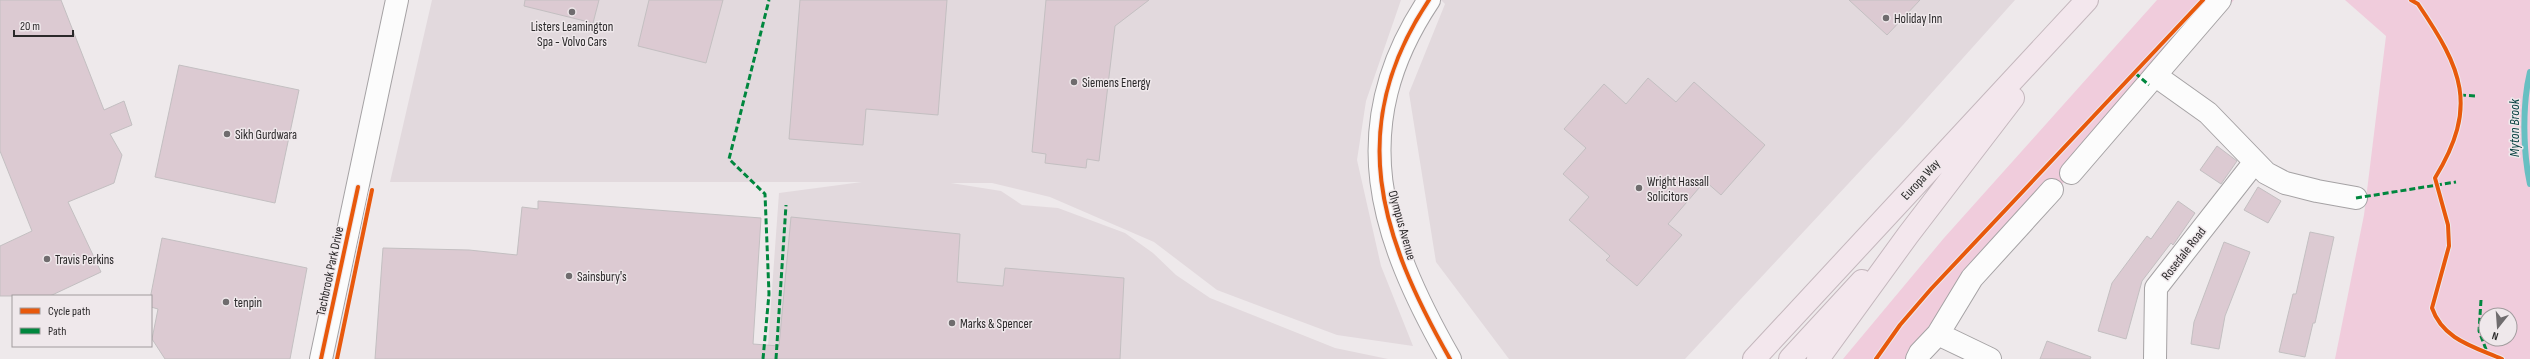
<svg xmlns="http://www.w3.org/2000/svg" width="2530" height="359" font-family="'Sofia Sans Condensed',sans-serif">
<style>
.built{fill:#e2d9dd}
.green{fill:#f0ccdc;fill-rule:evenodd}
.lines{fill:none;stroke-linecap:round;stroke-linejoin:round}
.stream{stroke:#67bfc2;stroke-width:6}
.building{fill:#dccad2;stroke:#c3bfc1}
.minor-casing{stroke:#a5a2a4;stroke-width:24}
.highway-casing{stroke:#c4b7bd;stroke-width:24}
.minor{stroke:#fcfcfc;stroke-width:22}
.highway{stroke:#f3e7ed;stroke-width:22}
.quiet{stroke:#00873e;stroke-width:3;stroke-dasharray:6 3;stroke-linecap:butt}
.cycleway-casing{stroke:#efe8eb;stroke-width:6}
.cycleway{stroke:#e8590c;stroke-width:4}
.poi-dot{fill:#6f6c6e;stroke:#efe8eb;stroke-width:1.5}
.labels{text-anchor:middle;stroke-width:3;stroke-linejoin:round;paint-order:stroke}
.poi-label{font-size:13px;fill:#2b292a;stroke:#efe8eb;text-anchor:start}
.street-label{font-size:13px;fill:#2b292a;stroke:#efe8eb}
.water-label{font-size:14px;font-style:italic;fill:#0a4243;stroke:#efe8eb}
</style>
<rect width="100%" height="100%" fill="#eee9eb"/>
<path class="built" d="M 432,0 L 1401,0 L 1366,101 L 1357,160 L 1381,266 L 1413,346 L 1337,335 L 1217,290 L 1154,242 L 1050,197 L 992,183 L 951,183 L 1001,191 L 1022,205 L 1058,208 L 1125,233 L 1153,253 L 1176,275 L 1210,298 L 1335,348 L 1388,359 L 767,359 L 779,193 L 862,182 L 390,182 Z
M 1441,0 L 2015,0 L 1902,126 L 1685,359 L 1509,359 L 1436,262 L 1409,93 L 1445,4 Z"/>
<path class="green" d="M 2157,0 L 2234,0 L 2052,195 L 1913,359 L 1843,359 L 1944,238 Z
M 2345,0 L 2530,0 L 2530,359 L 2335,359 L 2364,215 L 2386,36 ZM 2486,315 L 2510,315 L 2510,339 L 2486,339 Z"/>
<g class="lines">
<path class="stream" d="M 2530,72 C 2522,105 2523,152 2530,184"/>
</g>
<path class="building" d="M 0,0 L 61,0 L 104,110 L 124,101 L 132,125 L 110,134 L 122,155 L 114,183 L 68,202 L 101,272 L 50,296 L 0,296 L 0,246 L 32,231 L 0,151 Z
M 525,0 L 599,0 L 593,23 L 524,6 Z
M 649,0 L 723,0 L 706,63 L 638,46 Z
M 800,0 L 947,0 L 938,115 L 866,109 L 863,145 L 789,139 Z
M 1046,0 L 1149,0 L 1115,26 L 1099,161 L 1087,159 L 1086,168 L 1045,163 L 1046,154 L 1032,152 Z
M 1849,0 L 1920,0 L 1887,35 Z
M 179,65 L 299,90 L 275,203 L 155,177 Z
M 1648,78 L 1676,102 L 1694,82 L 1765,145 L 1721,195 L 1705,181 L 1668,224 L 1682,235 L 1637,286 L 1606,260 L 1610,256 L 1569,220 L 1589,197 L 1563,174 L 1586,148 L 1564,129 L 1604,84 L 1626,104 Z
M 2217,146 L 2237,161 L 2221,184 L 2200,170 Z
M 2258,187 L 2281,201 L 2268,223 L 2244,210 Z
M 538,201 L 761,218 L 753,344 L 779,346 L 791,217 L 960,234 L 957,282 L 1003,286 L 1005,268 L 1124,278 L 1120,359 L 375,359 L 383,248 L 469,250 L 517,255 L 522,207 L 538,209 Z
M 2178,201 L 2195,213 L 2173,245 L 2171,243 L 2142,281 L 2126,339 L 2098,331 L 2112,283 L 2147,236 L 2151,239 Z
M 2310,232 L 2334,237 L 2315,323 L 2313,323 L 2305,357 L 2279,352 L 2293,294 L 2296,294 Z
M 162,238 L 307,268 L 290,359 L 165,359 L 152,339 L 158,309 L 151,307 L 151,294 Z
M 2224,242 L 2250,252 L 2225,316 L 2219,349 L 2191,344 L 2194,322 Z
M 2047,341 L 2091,357 L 2090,359 L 2040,359 Z"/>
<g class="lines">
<defs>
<path id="minor" d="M 1429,0 C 1344,127 1380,236 1450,359
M 2156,76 L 2208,113 L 2266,173 L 2285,183 L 2317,191 L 2356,198
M 2071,173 L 2220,0
M 1938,334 L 1990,359
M 321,359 L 397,0
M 1917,359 L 1920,353 L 1938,334 L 1972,278 L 2052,190
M 2155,359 L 2156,288 L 2254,163"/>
<path id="highway" d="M 1754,359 L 2087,0
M 1790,359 L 1862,281
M 1818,359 L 1908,235 L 2013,98"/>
</defs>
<use href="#minor" class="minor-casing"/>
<use href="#highway" class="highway-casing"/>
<use href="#minor" class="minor"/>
<use href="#highway" class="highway"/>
<path class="quiet" d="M 2135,73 L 2149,85
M 2460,95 L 2476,96
M 2356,198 L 2456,182
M 2481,300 L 2479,331 L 2487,352
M 763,359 L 769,294 L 765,194 L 729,159 L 769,0
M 776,359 L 786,205"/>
<defs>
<path id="cycleway" d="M 1429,0 C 1344,127 1380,236 1450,359
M 2411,0 L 2418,4 C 2462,69 2479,106 2435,178 L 2448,225 L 2449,246 L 2432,308 C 2443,340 2475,347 2502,359
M 321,359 L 358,187
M 337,359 L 372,190
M 1876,359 L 1900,325 L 1931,289 L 2203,0"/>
</defs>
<use href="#cycleway" class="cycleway-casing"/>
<use href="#cycleway" class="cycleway"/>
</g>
<g class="poi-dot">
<circle cx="572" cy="12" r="4"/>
<circle cx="1886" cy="18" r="4"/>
<circle cx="1074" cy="82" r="4"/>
<circle cx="227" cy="134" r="4"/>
<circle cx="1639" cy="188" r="4"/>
<circle cx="47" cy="259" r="4"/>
<circle cx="569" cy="276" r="4"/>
<circle cx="226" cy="302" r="4"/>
<circle cx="952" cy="323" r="4"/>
</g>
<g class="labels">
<g class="poi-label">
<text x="1894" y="23">Holiday Inn</text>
<text x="572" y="31" text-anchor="middle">Listers Leamington<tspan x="572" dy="15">Spa - Volvo Cars</tspan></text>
<text x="1082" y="87">Siemens Energy</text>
<text x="235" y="139">Sikh Gurdwara</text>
<text x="1647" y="186">Wright Hassall<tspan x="1647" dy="15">Solicitors</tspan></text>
<text x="55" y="264">Travis Perkins</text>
<text x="577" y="281">Sainsbury's</text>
<text x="234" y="307">tenpin</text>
<text x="960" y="328">Marks &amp; Spencer</text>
</g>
<g class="street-label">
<text transform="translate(1920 179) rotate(-47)" y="5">Europa Way</text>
<text transform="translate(1403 225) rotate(74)" y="5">Olympus Avenue</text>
<text transform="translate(2183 253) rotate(-52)" y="5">Rosedale Road</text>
<text transform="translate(329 271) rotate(-78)" y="5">Tachbrook Park Drive</text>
</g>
<g class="water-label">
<text transform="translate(2514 128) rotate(-90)" y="5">Myton Brook</text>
</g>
</g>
<rect x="12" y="295" width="140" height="52" fill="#efe8eb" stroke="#a19c9e"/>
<rect x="20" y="308" width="20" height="6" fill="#e8590c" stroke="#a19c9e"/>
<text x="48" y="315" font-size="12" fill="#2b292a">Cycle path</text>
<rect x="20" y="328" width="20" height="6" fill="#00873e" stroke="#a19c9e"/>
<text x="48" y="335" font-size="12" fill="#2b292a">Path</text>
<g transform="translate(2498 327) rotate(197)"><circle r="19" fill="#efe8eb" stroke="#a19c9e"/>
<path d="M0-3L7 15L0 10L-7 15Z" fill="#6f6c6e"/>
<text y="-6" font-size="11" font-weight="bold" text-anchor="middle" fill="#2b292a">N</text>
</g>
<path d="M14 30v6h59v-6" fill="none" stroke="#2b292a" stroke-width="2"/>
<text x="20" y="30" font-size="12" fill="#2b292a" stroke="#efe8eb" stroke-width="3" paint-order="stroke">20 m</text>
</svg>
